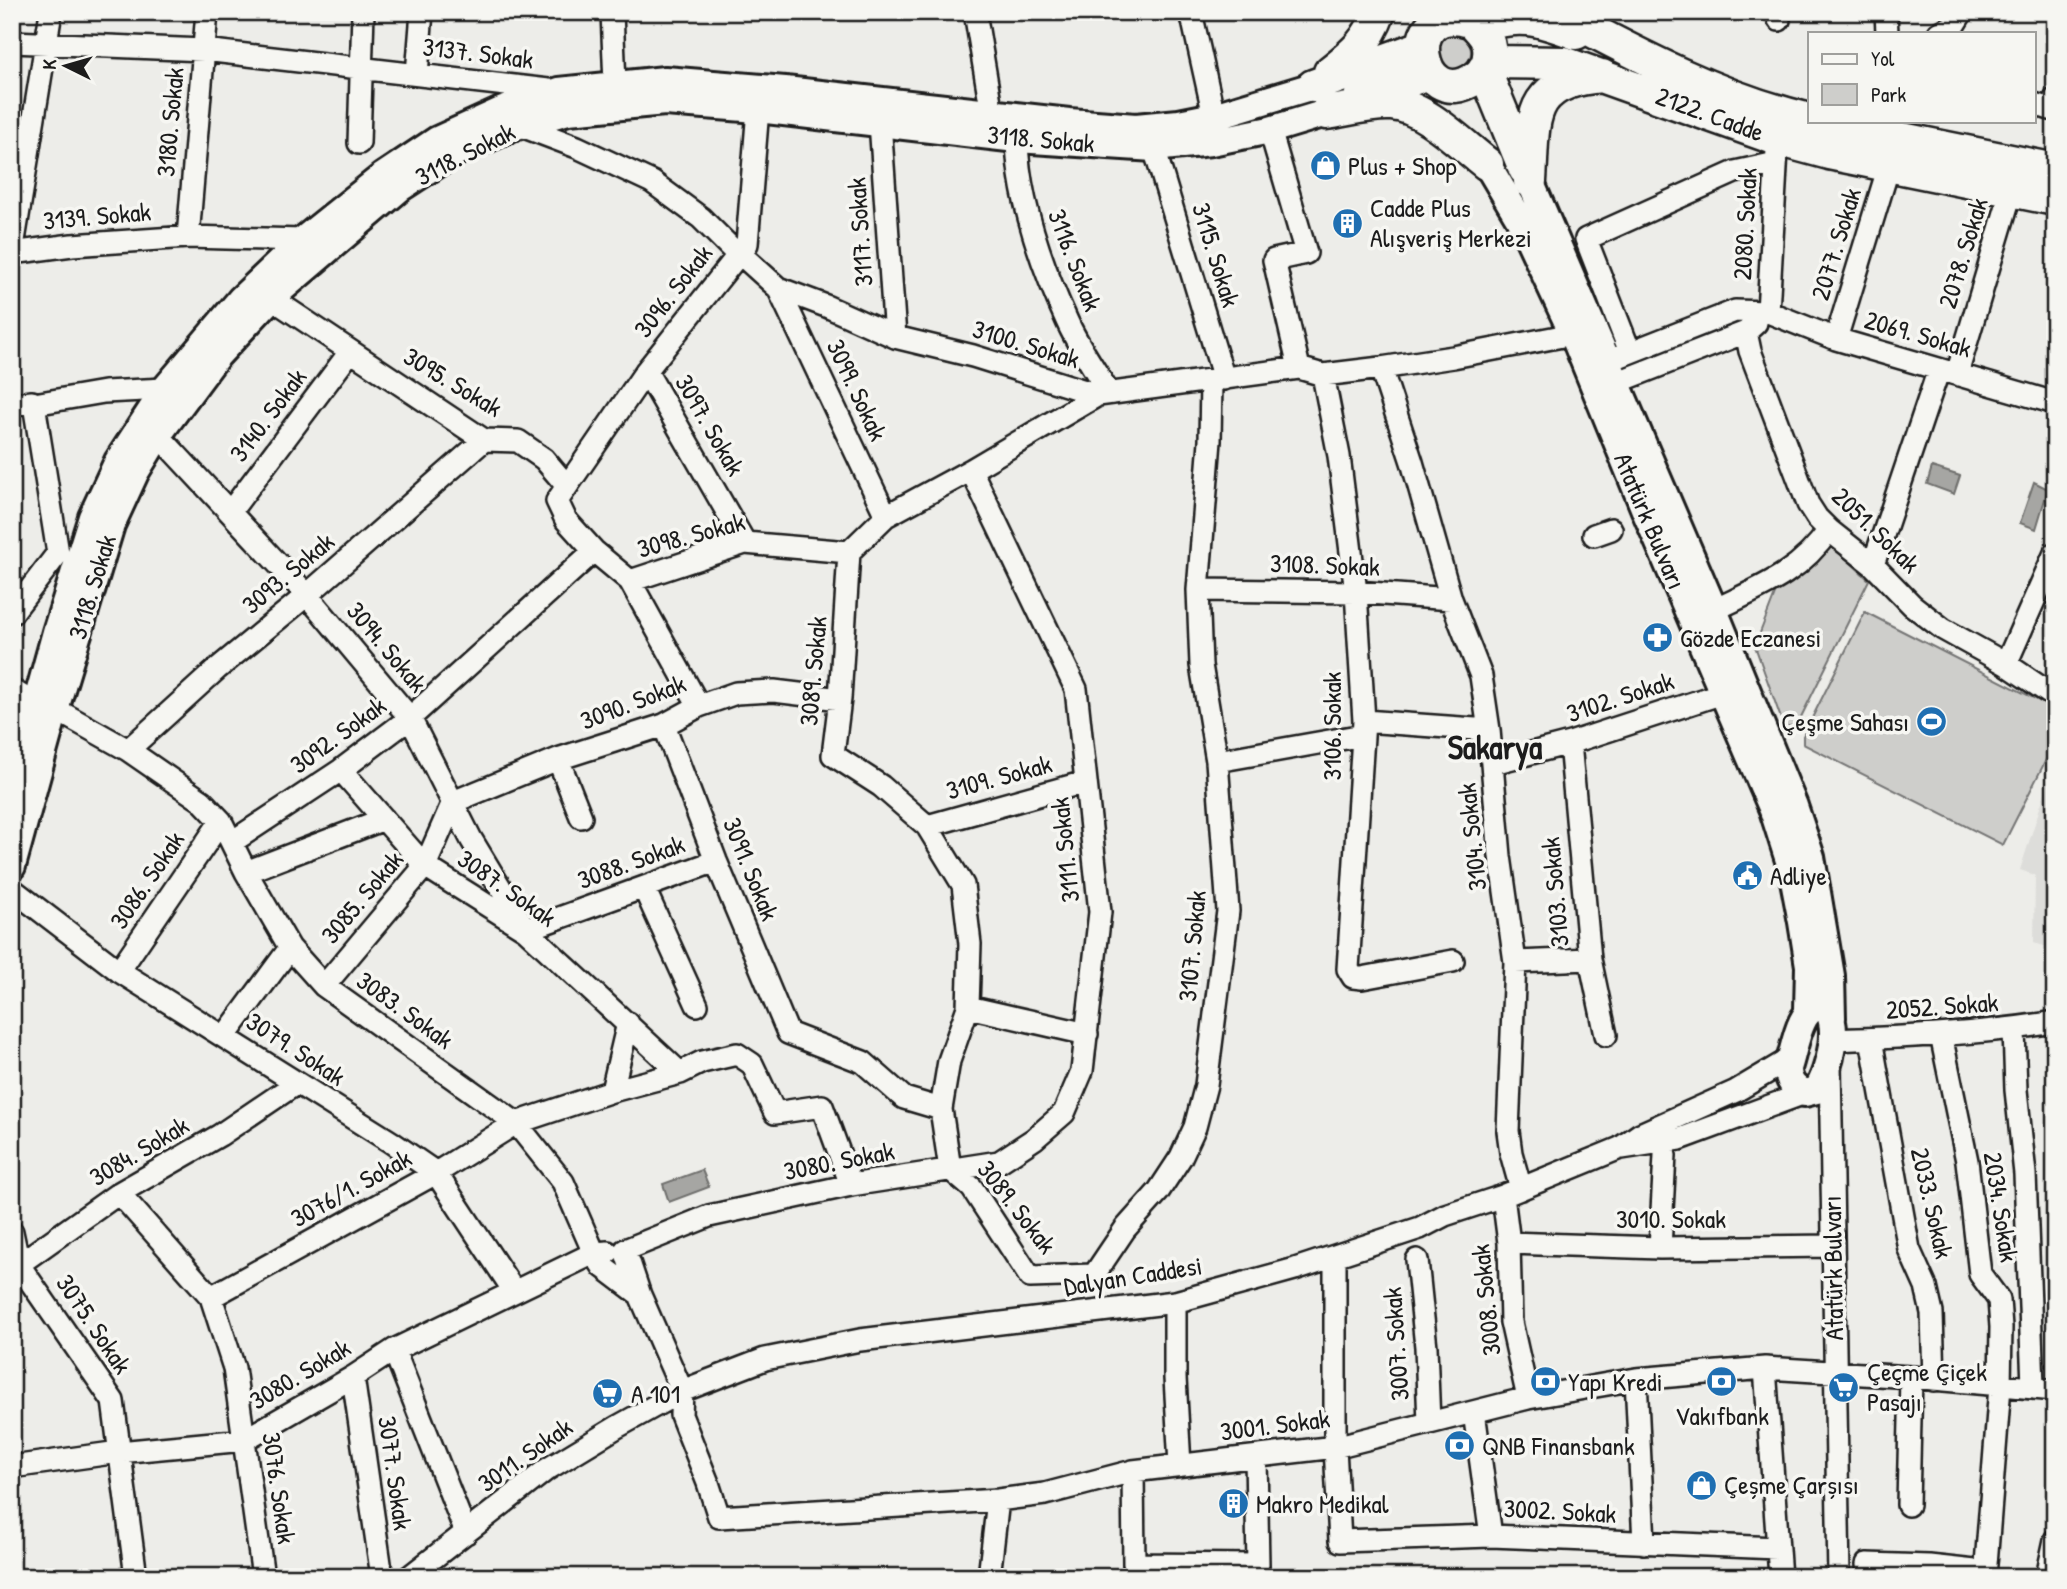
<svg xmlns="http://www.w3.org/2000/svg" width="2067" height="1589" font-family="'Patrick Hand',sans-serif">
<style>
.built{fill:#ddddda}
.green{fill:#cececb;stroke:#757574;stroke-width:2}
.water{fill:#a6a6a3;stroke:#6f6f6d;stroke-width:2}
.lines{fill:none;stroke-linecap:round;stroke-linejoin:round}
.minor-casing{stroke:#1c1c1c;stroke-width:26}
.major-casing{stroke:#1c1c1c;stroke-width:32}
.highway-casing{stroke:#1c1c1c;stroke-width:37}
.minor{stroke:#f6f6f2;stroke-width:21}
.major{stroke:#f6f6f2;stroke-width:26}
.highway{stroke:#f6f6f2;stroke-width:32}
.labels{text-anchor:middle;stroke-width:7;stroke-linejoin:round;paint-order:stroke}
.street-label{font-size:26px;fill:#1c1c1c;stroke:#f6f6f2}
.poi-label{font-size:26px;fill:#1c1c1c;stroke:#f6f6f2;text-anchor:start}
.district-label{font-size:33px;font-weight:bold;fill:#1c1c1c;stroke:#f6f6f2}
</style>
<rect width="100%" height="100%" fill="#edede9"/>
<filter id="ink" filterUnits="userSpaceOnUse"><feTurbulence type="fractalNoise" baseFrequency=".0143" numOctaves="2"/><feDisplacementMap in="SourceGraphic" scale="14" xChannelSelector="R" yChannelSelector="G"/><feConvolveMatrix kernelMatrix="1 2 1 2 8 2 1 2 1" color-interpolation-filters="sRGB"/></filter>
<g filter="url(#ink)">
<path class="built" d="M 2055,761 L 2055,949 L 2034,943 L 2035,875 L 2020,870 Z"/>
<path class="green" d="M1437 52a17 17 0 1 1 34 0a17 17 0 1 1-34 0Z
M 1828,541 L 1869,580 L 1797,725 L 1784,727 L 1755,646 L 1780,581 Z
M 1865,612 L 2055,709 L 2055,742 L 2003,845 L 1803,744 L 1803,736 Z"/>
<path class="water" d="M 1932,467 L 1960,476 L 1954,494 L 1927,484 Z
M 2034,482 L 2048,489 L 2036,529 L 2020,523 Z
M 702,1170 L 709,1187 L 669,1202 L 663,1184 Z"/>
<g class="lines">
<defs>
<path id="minor" d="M 51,12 L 12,253 L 72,245 L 188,237 L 303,240
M 612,12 L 615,84
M 975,12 L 992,114
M 1191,12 L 1214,116
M 1779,12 L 1779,20
M 1886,12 L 1887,33
M 1939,33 L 1954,25 L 1962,12
M 12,42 L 204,50 L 557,91
M 417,74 L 422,12
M 2034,104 L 2050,109 L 2055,99
M 880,122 L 895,337
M 519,125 L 577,147 L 652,182 L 701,218 L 737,254 L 747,260 L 778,288 L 826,306 L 895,337 L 973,356 L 1098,395 L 1299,368 L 1323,375 L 1381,368 L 1453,357 L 1573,334
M 1270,130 L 1306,253 L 1274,260 L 1299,368
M 1017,139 C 1018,200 1042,266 1067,321 C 1078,346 1095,369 1108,392
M 359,143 L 363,12
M 1154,148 L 1224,379
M 188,237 L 207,12
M 778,288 L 886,516
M 271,298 L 484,440 L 518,441 L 544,459 L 566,485
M 1768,312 L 1777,150
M 1746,332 L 1750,351 L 1808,504 L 1817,518 L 1829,530 L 1873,565 L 1912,605 L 1943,629 L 2006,664 L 2055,697
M 1836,339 L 1889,166
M 1630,352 L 1586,239 L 1735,172 L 1776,163
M 1608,361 L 1735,311 L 1768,312 L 1836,339 L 2055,403
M 1381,368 L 1412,462 L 1451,599 L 1481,676 L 1489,730 L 1500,856 L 1515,962 L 1508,1131 L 1511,1153 L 1521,1189
M 646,371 L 745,543
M 1957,374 L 2012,189
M 1323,375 L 1339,456 L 1356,592 L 1364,721 L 1348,969 L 1353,977 L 1362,978 L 1453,961
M 1618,382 L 1746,332 L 1756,323
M 12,404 L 32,402 L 34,404 L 104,392 L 165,389
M 158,435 L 307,595 L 410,718 L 471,839 L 526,930
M 230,512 L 350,352
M 1594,535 L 1611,529
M 1873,565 L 1939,369
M 630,581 L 745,543 L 849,552
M 1198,590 L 1356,592 L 1451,599
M 1714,610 C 1759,588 1799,574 1829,530
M 12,613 L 58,553 L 34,404
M 2006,664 L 2055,553
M 12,690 L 35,704
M 699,706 L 630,581 L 594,551 L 566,520 L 557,501 L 646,371 L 747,244 L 758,109
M 55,709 L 128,750 L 202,801 L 221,821 L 246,872 L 290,948 L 324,986 L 516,1123 L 563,1182 L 594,1253 L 603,1267 L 640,1295 L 682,1391 L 681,1415 L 708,1483 L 719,1517 L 998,1500 L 1045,1494 L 1133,1471 L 1335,1447 L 1528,1398 L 1636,1379 L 1765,1368 L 1911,1377 L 2055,1390
M 1364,721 L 1489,730
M 664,725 L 716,861 L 788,1033 L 863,1062 L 904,1098 L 941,1109
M 1570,743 L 1590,959 L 1606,1035
M 128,750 L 217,669 L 307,595 L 484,440
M 558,759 L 581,817
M 1217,761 L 1363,735
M 1493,763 L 1570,743 L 1723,693
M 341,770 L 425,866 L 526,930 L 680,1073
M 453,802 L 558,759 L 664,725 L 699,706 L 736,693 L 774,691 L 840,699
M 927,826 L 1085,782
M 232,842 L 341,770 L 410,718 L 594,551
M 246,872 L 384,819
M 644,888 L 697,1005
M 12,889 L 119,971 L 391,1142 L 436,1173 L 514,1291
M 526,930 L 716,861
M 1515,962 L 1590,959
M 119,971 L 221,821
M 324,986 L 425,866 L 453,802
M 968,1007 L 1087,1034
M 628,1023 L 612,1091 L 680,1073 L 702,1062 L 737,1054 L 752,1064 L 775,1113 L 822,1106 L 851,1185
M 2014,1029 L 2016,1090 L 2025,1174 L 2033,1386
M 1941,1035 L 1967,1161 L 1980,1274 L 1999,1300 L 2001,1327 L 2000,1386 L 1985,1577
M 225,1036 L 290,948
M 1871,1039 L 1909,1249 L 1926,1287 L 1932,1313 L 1934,1380
M 1832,1040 C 1907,1037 1981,1034 2055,1022
M 1830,1064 L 1839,1577
M 1622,1148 L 1680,1139 L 1805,1093
M 119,1193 L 211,1297 L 234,1368 L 263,1577
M 1503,1196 L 1509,1243 L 1511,1322 L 1528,1398
M 12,1232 L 19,1265 L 113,1401 L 136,1577
M 1509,1243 L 1660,1248 L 1833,1246
M 1660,1248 L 1665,1155
M 1335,1256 L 1335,1447 L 1340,1541 L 1491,1536 L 1777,1548
M 1417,1260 L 1426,1347 L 1429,1423
M 12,1269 L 119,1193 L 220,1135 L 297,1083
M 1094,1275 L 1030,1277 L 972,1188 L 950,1169 L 941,1109 L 949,1061 L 968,1007 L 970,944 L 963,885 L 927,826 L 881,786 L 833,755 L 840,699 L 849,552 L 886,516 L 971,470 L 1098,395
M 1094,1275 L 1125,1229 L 1158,1192 L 1181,1157 L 1195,1127 L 1206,1085 L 1228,911 L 1217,761 L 1201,665 L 1198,590 L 1210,441 L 1211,381
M 640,1295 L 625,1250 L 709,1216 L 851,1185 L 999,1162 L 1034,1139 L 1064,1113 L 1082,1071 L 1100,912 L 1076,689 L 971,470
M 211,1297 L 436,1173 L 516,1123 L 612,1091
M 1175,1302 L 1175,1378 L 1180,1465
M 394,1350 L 466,1533
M 1765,1368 L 1780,1577
M 353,1377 L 382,1577
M 1636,1379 L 1644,1543
M 1474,1412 L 1491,1536
M 12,1467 L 119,1452 L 244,1440 L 353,1377 L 394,1350 L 594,1253 L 608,1252
M 1133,1471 L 1134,1564 L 1258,1565 L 1256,1457
M 1908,1505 L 1911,1377
M 409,1577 L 546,1470 L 617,1427 L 682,1391 L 765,1359 L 860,1340 L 1175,1302 L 1295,1269 L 1420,1228 L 1445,1215 L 1503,1196 L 1620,1148 L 1640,1134 L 1736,1091 L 1783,1063 L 1793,1054
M 989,1577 L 998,1500
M 1868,1577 L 1867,1564 L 1929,1566 L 1984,1572
M 2047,1577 L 2055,1540"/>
<path id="major" d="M 1487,164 L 1519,218 L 1573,334 L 1647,515 L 1773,810 L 1792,870 L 1802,922 L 1809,966 L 1808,1010
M 1530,181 L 1714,610 L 1794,806 L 1811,857 L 1831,976 L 1832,1018
M 12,792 L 56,632 L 92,517 L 118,461 L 165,389 L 241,299 L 303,240 L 383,176 L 437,140 L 503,110 L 559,91 L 665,80 L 785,90 L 1069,122 L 1136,127 L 1179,123 L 1214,116 L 1313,86
M 12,866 L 55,709 L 111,525 L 135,473 L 158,435 L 216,357 L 271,298 L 400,188 L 454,153 L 519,125 L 568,111 L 665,102 L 758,109 L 1017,139 L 1154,148 L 1211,142 L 1270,130 L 1326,113
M 1821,1005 C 1844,1016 1829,1073 1817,1090 L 1805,1093 C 1793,1088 1788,1081 1788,1068 C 1795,1049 1798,1009 1821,1005 Z"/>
<path id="highway" d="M 1467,12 C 1472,26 1487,31 1489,47 C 1491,61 1485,72 1474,79 C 1419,115 1396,0 1470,21
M 1557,12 C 1637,55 1721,99 1810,120
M 1479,27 C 1518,12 1539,19 1576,33
M 1489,62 L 1564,63 L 1777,139 L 1829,153 L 2055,199
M 1484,69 L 1525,169
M 1330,72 C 1354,53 1368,42 1379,12
M 1313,86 L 1422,47
M 1360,98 L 1429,73
M 1326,113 C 1347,110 1370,103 1391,104 C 1423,105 1462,145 1487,164
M 1813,121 L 2055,170
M 1530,181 C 1534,120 1525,82 1602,76"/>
</defs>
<use href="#minor" class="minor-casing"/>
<use href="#major" class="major-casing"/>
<use href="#highway" class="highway-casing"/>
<use href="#minor" class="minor"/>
<use href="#major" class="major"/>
<use href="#highway" class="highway"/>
</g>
</g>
<defs>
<symbol id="shop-disc" viewBox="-11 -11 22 22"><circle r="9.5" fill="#1f6fb2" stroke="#f6f6f2"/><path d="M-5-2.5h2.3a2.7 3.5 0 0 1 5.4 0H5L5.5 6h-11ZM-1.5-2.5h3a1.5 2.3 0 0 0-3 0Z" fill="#fff"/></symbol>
<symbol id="building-disc" viewBox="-11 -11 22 22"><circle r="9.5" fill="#1f6fb2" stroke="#f6f6f2"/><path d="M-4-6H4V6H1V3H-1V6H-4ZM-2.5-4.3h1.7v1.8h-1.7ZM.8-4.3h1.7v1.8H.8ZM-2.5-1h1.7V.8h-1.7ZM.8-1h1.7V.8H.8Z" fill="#fff"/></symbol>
<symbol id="pharmacy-disc" viewBox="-11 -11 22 22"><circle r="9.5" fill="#1f6fb2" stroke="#f6f6f2"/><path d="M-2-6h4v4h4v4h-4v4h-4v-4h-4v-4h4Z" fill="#fff"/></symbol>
<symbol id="stadium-disc" viewBox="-11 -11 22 22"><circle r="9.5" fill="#1f6fb2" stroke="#f6f6f2"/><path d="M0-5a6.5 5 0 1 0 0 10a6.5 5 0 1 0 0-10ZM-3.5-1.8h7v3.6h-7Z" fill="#fff"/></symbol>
<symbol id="civic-disc" viewBox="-11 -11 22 22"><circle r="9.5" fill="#1f6fb2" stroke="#f6f6f2"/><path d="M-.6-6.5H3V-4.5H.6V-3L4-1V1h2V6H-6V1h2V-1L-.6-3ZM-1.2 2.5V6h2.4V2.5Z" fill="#fff"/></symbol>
<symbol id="bank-disc" viewBox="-11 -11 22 22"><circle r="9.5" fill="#1f6fb2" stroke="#f6f6f2"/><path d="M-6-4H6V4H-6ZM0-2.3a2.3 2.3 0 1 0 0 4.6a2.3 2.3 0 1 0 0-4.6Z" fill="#fff"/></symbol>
<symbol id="supermarket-disc" viewBox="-11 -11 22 22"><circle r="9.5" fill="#1f6fb2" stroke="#f6f6f2"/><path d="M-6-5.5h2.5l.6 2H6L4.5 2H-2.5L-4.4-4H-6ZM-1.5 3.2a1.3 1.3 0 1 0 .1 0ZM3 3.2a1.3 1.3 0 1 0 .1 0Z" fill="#fff"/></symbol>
</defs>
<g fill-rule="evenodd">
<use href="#shop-disc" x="1308" y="148" width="35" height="35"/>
<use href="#building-disc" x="1330" y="206" width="35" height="35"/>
<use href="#pharmacy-disc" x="1640" y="620" width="35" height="35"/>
<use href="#stadium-disc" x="1914" y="704" width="35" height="35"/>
<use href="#civic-disc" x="1730" y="858" width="35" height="35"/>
<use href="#bank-disc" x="1704" y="1364" width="35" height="35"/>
<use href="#bank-disc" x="1528" y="1364" width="35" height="35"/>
<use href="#supermarket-disc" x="1826" y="1370" width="35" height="35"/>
<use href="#supermarket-disc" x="590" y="1376" width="35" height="35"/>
<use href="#bank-disc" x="1442" y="1428" width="35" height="35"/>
<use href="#shop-disc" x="1684" y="1468" width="35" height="35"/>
<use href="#building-disc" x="1216" y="1486" width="35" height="35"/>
</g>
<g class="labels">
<g class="street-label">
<text transform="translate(478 53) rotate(7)" y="9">3137. Sokak</text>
<text transform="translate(1710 114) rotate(20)" y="9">2122. Cadde</text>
<text transform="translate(170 122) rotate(-85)" y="9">3180. Sokak</text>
<text transform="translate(1041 139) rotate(5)" y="9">3118. Sokak</text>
<text transform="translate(465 154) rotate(-27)" y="9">3118. Sokak</text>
<text transform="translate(97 216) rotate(-5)" y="9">3139. Sokak</text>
<text transform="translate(1745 224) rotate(-87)" y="9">2080. Sokak</text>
<text transform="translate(860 232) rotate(-94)" y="9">3117. Sokak</text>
<text transform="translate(1836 244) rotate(-73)" y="9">2077. Sokak</text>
<text transform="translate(1963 253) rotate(-73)" y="9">2078. Sokak</text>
<text transform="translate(1216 255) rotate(73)" y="9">3115. Sokak</text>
<text transform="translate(1075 260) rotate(69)" y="9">3116. Sokak</text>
<text transform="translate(673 291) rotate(-52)" y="9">3096. Sokak</text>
<text transform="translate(1918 334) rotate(16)" y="9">2069. Sokak</text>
<text transform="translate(1026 344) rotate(17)" y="9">3100. Sokak</text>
<text transform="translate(453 382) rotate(31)" y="9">3095. Sokak</text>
<text transform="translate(857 390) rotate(65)" y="9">3099. Sokak</text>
<text transform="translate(268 415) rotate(-53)" y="9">3140. Sokak</text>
<text transform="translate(710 425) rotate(60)" y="9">3097. Sokak</text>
<text transform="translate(1650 521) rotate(67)" y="9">Atatürk Bulvarı</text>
<text transform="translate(1876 530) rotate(44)" y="9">2051. Sokak</text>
<text transform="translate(691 535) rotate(-15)" y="9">3098. Sokak</text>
<text transform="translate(1325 565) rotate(2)" y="9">3108. Sokak</text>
<text transform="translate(288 573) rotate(-40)" y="9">3093. Sokak</text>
<text transform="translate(92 587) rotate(-73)" y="9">3118. Sokak</text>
<text transform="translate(387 647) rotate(50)" y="9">3094. Sokak</text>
<text transform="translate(813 671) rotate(-85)" y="9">3089. Sokak</text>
<text transform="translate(1620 697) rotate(-18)" y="9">3102. Sokak</text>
<text transform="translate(633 702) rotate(-21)" y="9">3090. Sokak</text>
<text transform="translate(1332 726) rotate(-90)" y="9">3106. Sokak</text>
<text transform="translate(338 735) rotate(-36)" y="9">3092. Sokak</text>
<text transform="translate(999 777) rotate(-15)" y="9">3109. Sokak</text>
<text transform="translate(1472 837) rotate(-96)" y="9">3104. Sokak</text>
<text transform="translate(1065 850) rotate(-96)" y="9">3111. Sokak</text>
<text transform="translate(631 862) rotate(-20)" y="9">3088. Sokak</text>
<text transform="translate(751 869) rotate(68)" y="9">3091. Sokak</text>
<text transform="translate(147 880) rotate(-56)" y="9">3086. Sokak</text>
<text transform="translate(507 888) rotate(35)" y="9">3087. Sokak</text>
<text transform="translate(1555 892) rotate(-95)" y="9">3103. Sokak</text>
<text transform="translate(362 897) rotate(-50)" y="9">3085. Sokak</text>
<text transform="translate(1192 946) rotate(-85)" y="9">3107. Sokak</text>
<text transform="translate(1942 1006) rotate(-4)" y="9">2052. Sokak</text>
<text transform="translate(405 1010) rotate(36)" y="9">3083. Sokak</text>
<text transform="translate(296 1049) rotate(33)" y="9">3079. Sokak</text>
<text transform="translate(139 1151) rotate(-31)" y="9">3084. Sokak</text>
<text transform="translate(839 1161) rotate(-11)" y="9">3080. Sokak</text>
<text transform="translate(351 1188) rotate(-29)" y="9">3076/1. Sokak</text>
<text transform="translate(1932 1203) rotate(77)" y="9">2033. Sokak</text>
<text transform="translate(1017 1207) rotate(52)" y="9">3089. Sokak</text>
<text transform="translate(2001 1207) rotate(81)" y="9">2034. Sokak</text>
<text x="1671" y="1228">3010. Sokak</text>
<text transform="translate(1833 1268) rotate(-91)" y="9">Atatürk Bulvarı</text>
<text transform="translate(1133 1276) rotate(-9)" y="9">Dalyan Caddesi</text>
<text transform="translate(1486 1300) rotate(-96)" y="9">3008. Sokak</text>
<text transform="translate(94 1324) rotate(56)" y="9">3075. Sokak</text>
<text transform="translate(1396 1344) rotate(-94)" y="9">3007. Sokak</text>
<text transform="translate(300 1374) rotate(-31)" y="9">3080. Sokak</text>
<text transform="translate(1275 1425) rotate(-7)" y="9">3001. Sokak</text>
<text transform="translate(525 1455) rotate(-35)" y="9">3011. Sokak</text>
<text transform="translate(395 1473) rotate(82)" y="9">3077. Sokak</text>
<text transform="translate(279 1488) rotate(82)" y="9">3076. Sokak</text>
<text transform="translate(1560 1511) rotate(3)" y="9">3002. Sokak</text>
</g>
<g class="poi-label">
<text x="1348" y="175">Plus + Shop</text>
<text x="1370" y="217">Cadde Plus<tspan x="1370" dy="30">Alışveriş Merkezi</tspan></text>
<text x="1680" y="647">Gözde Eczanesi</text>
<text x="1909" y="731" text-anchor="end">Çeşme Sahası</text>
<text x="1770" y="885">Adliye</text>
<text x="1867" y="1381">Çeçme Çiçek<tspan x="1867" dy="30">Pasajı</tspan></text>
<text x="1568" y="1391">Yapı Kredi</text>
<text x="631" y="1403">A 101</text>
<text x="1722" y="1425" text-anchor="middle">Vakıfbank</text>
<text x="1482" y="1455">QNB Finansbank</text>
<text x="1724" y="1494">Çeșme Çarșısı</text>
<text x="1256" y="1513">Makro Medikal</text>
</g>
<g class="district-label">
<text x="1495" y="759">Sakarya</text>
</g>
</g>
<rect width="2067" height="1589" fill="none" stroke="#f6f6f2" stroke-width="42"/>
<rect x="21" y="21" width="2025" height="1547" fill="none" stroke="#1c1c1c" stroke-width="2.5" filter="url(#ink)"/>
<rect x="1808" y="32" width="228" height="91" fill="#f6f6f2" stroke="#9f9f9c" stroke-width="2"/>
<rect x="1822" y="54" width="35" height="10" fill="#f6f6f2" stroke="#9f9f9c" stroke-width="2"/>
<text x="1871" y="66" font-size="21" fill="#1c1c1c">Yol</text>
<rect x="1822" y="84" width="35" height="21" fill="#cececb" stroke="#9f9f9c" stroke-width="2"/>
<text x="1871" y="102" font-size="21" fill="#1c1c1c">Park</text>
<g transform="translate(66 66) rotate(275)" stroke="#f6f6f2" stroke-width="5" paint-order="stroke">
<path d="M0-5L12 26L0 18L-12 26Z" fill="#1c1c1c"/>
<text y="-10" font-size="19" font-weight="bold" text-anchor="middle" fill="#1c1c1c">K</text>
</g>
</svg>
